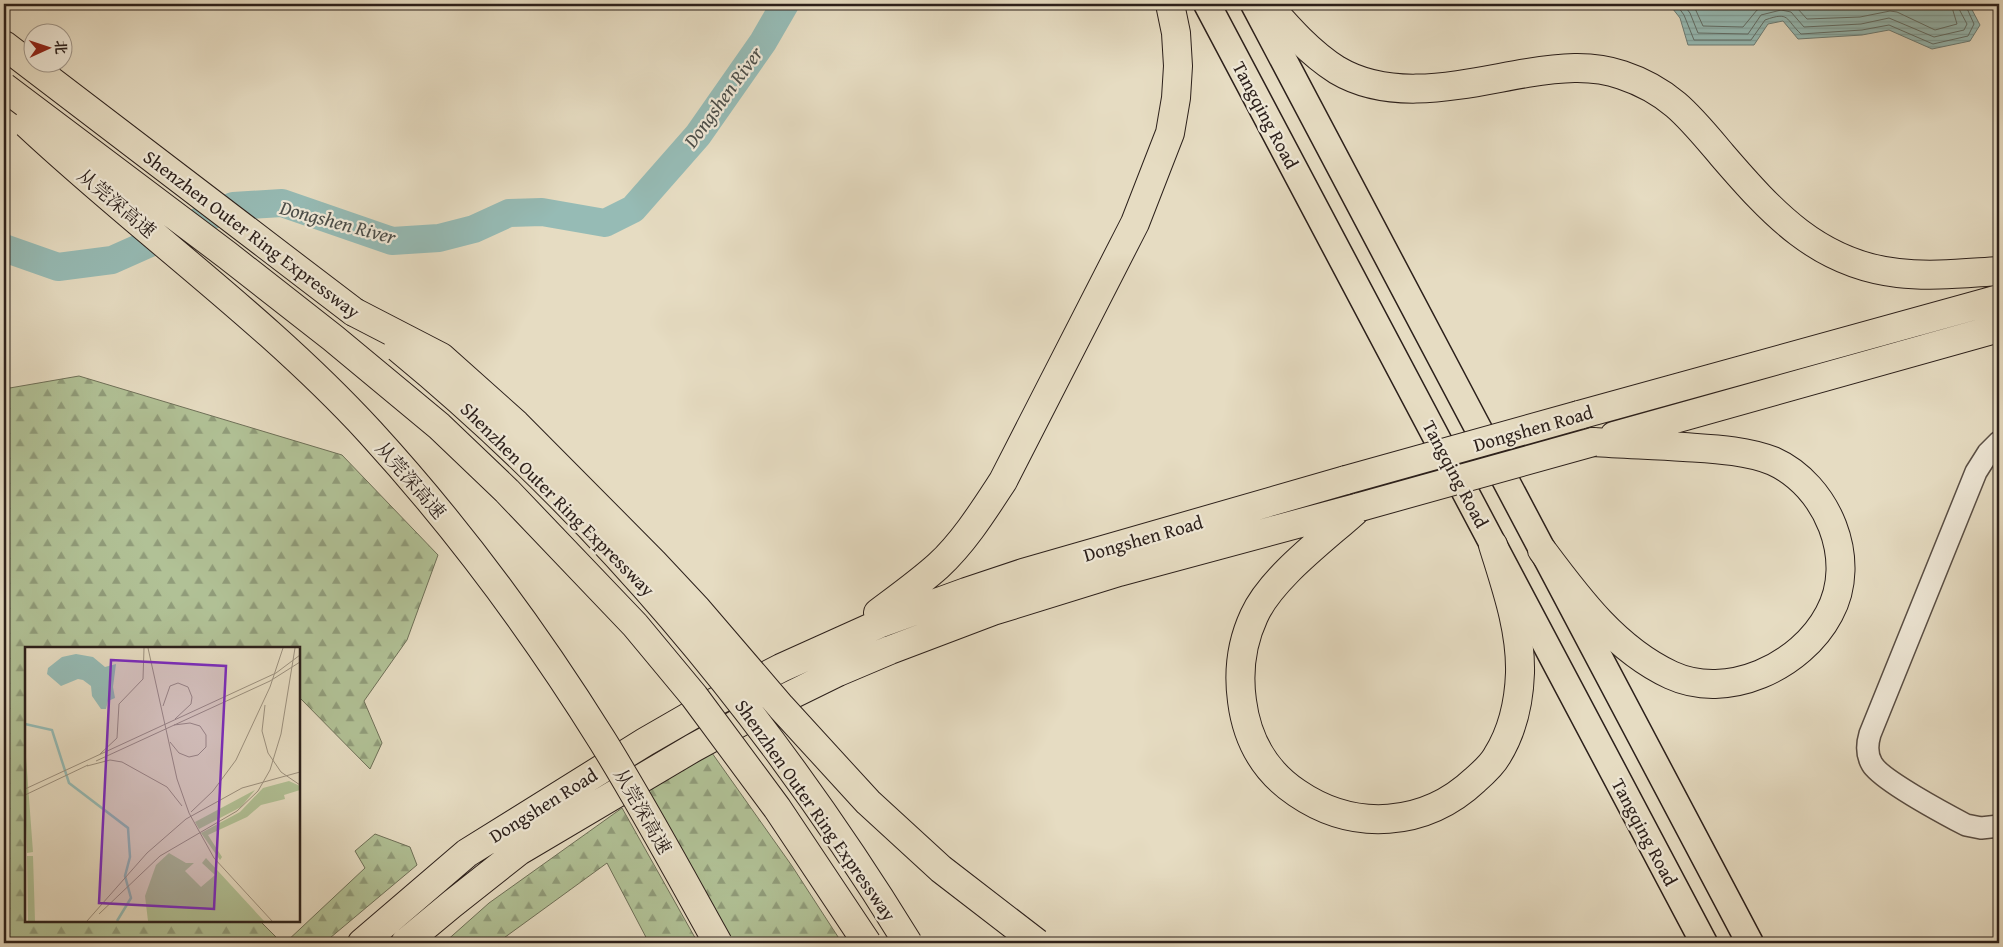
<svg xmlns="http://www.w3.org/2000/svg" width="2003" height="947" font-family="'Gentium Book Plus','Noto Serif SC',serif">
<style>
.forest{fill:url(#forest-firs);stroke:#6e7058}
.water{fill:url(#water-rules);stroke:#6c7d77}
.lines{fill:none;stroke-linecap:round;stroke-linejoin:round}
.shore{stroke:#616e68;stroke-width:1}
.river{stroke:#96bbb5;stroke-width:28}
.minor-casing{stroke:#5a4f45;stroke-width:24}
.major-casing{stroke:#2c201b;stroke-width:29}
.highway-casing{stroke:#2c201b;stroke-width:30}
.minor{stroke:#efe8d7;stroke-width:21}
.major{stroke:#e6dcc2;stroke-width:26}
.highway{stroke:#e6dcc2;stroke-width:28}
.highway-bridge-casing{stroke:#2c201b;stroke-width:30;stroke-linecap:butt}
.highway-bridge{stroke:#e6dcc2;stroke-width:28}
.labels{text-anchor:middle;stroke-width:4.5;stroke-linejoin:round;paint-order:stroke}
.street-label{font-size:19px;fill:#2c201b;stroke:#efe8d7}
.water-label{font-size:20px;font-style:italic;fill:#4c4e49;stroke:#efe8d7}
.inset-river{fill:none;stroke:#96bbb5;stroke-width:2.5}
.inset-road{fill:none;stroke:#9c917f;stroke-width:1}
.view{fill:#7b2cbf;fill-opacity:0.15;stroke:#7b2cbf;stroke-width:2.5}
.inset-edge{fill:none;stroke:#2c201b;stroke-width:2.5}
</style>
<defs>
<pattern id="forest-firs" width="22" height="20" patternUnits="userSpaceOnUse" patternTransform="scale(1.25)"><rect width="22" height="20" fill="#b1c196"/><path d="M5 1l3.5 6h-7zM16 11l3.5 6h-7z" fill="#909c7a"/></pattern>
<pattern id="water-rules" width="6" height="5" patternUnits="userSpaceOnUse" patternTransform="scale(1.25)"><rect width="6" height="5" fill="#96bbb5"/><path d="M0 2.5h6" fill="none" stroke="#81a09b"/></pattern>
</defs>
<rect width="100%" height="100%" fill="#e6dcc2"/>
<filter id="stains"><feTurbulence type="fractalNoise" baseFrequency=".004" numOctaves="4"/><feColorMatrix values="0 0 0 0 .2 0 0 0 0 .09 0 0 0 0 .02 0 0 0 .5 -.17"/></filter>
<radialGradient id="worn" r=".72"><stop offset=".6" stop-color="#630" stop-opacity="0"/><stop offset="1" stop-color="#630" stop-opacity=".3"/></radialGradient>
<path class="forest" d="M 79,376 L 342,455 L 438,555 L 407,640 L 364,701 L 382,743 L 370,769 L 300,698 L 299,699 L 299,648 L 26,648 L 26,921 L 260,921 L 282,943 L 4,943 L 4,389 Z
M 712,753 L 792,866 L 842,943 L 732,943 L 648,791 Z
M 622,808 L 698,943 L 649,943 L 607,863 L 497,943 L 444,943 L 489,903 Z
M 375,834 L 410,847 L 417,865 L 324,943 L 285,943 L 365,868 L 355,851 Z"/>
<path class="water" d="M 1669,4 L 1969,4 L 1980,25 L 1970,41 L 1932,49 L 1889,30 L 1862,35 L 1798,39 L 1783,21 L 1768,24 L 1754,45 L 1688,45 L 1680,18 Z"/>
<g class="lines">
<path class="shore" d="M 1676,4 L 1684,15 L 1694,40 L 1751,40 L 1765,20 C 1790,11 1785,19 1801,34 L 1862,30 L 1889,25 L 1933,44 L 1968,36 L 1974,24 L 1965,4
M 1683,4 L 1690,13 L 1698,33 L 1748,34 L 1761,15 L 1781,10 L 1791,12 L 1804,27 L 1861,24 L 1889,18 L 1934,37 L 1964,30 L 1967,24 L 1959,9 L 1958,4
M 1693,4 L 1703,26 L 1743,27 L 1757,10 L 1774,4
M 1790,4 L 1797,8 L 1807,19 L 1860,17 L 1890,11 L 1897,12 L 1935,30 L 1957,24 L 1951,4"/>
<path class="river" d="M 4,248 L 58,267 L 112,260 L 233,206 L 282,203 L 392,241 L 439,238 L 474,229 L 509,213 L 542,212 L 605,223 L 633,209 L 698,135 L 763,42 L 785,4"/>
<defs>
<path id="minor" d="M 1999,442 L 1988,453 L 1976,472 L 1870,734 C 1867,744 1866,754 1872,764 C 1881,780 1947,815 1966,825 L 1981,828 L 1999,826"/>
<path id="major" d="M 1207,4 L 1704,943
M 1254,4 L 1750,943"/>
<path id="highway" d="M 1267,4 C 1288,28 1310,53 1337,70 C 1394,104 1466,83 1527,73 C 1558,68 1591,64 1622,75 C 1670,91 1690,117 1722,155 C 1772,213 1818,264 1898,273 C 1932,277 1966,273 1999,271
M 4,45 L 354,312
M 1579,415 L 1999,299
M 1614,436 L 1999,328
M 1355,511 C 1324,539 1271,578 1254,616 C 1241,644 1238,672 1242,701 C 1247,740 1264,771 1297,793 C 1354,832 1425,827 1475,780 C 1483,773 1492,765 1497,756 C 1512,732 1519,702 1520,673 C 1521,629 1506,587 1493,545
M 1542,550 C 1577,597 1615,649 1671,675 C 1727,701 1801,667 1829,614 C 1859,560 1827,485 1773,461 C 1745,450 1713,449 1684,447 C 1653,445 1623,444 1593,442
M 878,613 C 898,598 919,583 938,566 C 964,542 984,510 1003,481 L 1135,223 L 1170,133 L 1176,98 L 1178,66 L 1176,33 L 1170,4
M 362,943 L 467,853 L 645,742 L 711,704 L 781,668 L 881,623 L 966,592 L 1023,573 L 1346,480
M 405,943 L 452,904 L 519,851 L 693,748 L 781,700 L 838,672 L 890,650 L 993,611 L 1119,572 L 1360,507"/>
</defs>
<use href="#minor" class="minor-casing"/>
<use href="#major" class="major-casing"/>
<use href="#highway" class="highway-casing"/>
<use href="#minor" class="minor"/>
<use href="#major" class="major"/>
<use href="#highway" class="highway"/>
<defs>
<path id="highway-bridge" d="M 4,87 L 227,255 L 333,338 L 439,426 L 507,491 L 635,625 L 694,696 L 777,808 L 867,943
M 27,124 C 139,229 266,319 370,432 C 457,527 534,631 602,740 C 643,806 680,875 718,943
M 354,312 L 441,357 L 516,424 L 653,562 L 697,609 L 781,707 L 868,802 L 941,869 L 1037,943
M 398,348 C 601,515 770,719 908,943
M 1346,480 L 1579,415
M 1360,507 L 1593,442"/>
</defs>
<use href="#highway-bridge" class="highway-bridge-casing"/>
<use href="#highway-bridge" class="highway-bridge"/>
</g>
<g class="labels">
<g class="street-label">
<text transform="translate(1266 115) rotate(62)" y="7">Tangqing Road</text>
<text transform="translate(117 203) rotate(40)" y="7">从莞深高速</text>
<text transform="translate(252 234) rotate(37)" y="7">Shenzhen Outer Ring Expressway</text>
<text transform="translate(1533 428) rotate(-16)" y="7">Dongshen Road</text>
<text transform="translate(1456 474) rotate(62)" y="7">Tangqing Road</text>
<text transform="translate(411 480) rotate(49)" y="7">从莞深高速</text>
<text transform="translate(558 499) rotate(45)" y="7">Shenzhen Outer Ring Expressway</text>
<text transform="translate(1143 538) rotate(-16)" y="7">Dongshen Road</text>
<text transform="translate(543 805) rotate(-32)" y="7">Dongshen Road</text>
<text transform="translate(816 810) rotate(55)" y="7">Shenzhen Outer Ring Expressway</text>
<text transform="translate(643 811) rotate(60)" y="7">从莞深高速</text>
<text transform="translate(1645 832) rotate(62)" y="7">Tangqing Road</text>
</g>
<g class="water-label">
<text transform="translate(723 97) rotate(-54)" y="7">Dongshen River</text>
<text transform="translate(338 222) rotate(15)" y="7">Dongshen River</text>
</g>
</g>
<g transform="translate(25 647)">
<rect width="275" height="275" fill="#e6dcc2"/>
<path d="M 0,97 L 8,205 L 2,206 L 0,151 ZM 2,209 L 8,209 L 10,274 L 3,274 Z" fill="#b1c196"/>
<path d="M 264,134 L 275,139 L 275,143 L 259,148 L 260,152 L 236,158 L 222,170 L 183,188 L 197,210 L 195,213 L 176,186 L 215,165 L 238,141 ZM 230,143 L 216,160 L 174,182 L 170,175 ZM 144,206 L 161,216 L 169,216 L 160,224 L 176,240 L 190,228 L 177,216 L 181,211 L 239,274 L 123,274 L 120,249 L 131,218 Z" fill="#b1c196"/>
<path d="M 51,7 L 68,10 L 80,20 L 91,17 L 88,40 L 90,51 L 83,54 L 81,62 L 76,62 L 67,49 L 66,39 L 58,33 L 53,32 L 36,39 L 22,27 L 23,21 L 37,10 Z" fill="#96bbb5"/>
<path class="inset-river" d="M 0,77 L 27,83 L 44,136 L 103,181 L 105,210 L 100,229 L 106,251 L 92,274"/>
<path class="inset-road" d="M 123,1 L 152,132 L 164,166 L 189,211 L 247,274M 275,1 L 275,54M 240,58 L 237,84 L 243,106 L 256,125 L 275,138M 138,59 L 145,39 L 153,36 L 163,40 L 167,50 L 166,57 L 150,72M 145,95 L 154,106 L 164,110 L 173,108 L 181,100 L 181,88 L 175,79 L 165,76 L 149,78M 75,107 L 92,91 L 94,57 L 118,32 L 119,1M 71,114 L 245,34 L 275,15M 62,119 L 85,113 L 97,115 L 142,140 L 157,159M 0,142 L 251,26 L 275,8M 0,148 L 63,118M 166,165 L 188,144 L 211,113 L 245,40 L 258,1M 74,267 L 135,209 L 212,164 L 233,144 L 245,123 L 256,87 L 270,1M 62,274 L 122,206 L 161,172 L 217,141 L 275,125"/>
<path class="view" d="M 86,13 L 201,19 L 189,262 L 74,256 Z"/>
<rect width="275" height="275" class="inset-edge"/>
</g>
<rect width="2003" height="947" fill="none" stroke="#e6dcc2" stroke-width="20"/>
<rect x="5" y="5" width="1993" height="937" fill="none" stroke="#2c201b" stroke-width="2.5"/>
<rect x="10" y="10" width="1983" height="927" fill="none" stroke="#2c201b"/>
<g transform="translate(48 48) rotate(87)"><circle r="24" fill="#efe8d7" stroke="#a1988c"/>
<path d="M0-4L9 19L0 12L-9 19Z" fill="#8f2418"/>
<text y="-8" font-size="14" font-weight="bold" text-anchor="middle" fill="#2c201b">北</text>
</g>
<rect width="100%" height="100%" filter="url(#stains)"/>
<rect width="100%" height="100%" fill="url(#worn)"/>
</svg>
